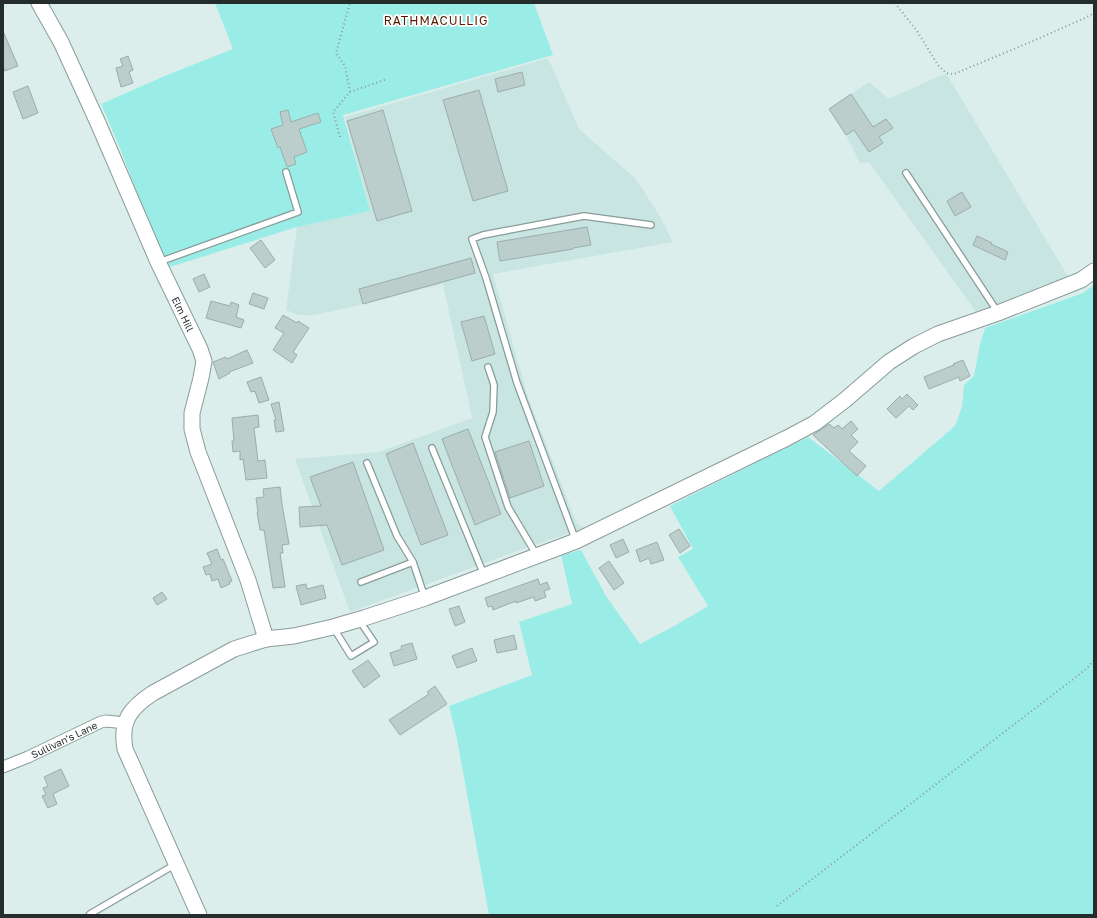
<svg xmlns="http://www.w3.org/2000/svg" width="1097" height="918" font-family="'Golos Text',sans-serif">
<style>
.built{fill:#c8e5e2}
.green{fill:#9aede6}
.building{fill:#bbcecc;stroke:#9badab}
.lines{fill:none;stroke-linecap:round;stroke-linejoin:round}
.lane-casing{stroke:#899c9a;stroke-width:8}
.street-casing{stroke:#899c9a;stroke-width:13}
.secondary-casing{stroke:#899c9a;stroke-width:17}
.path{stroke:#8a9896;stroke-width:2;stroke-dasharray:1 3;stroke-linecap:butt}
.lane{stroke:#fff;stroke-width:5.5}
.street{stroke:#fff;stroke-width:11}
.secondary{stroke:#fff;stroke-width:15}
.labels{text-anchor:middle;stroke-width:3.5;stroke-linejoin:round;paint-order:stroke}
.street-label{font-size:10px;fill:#252d2c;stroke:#fff}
.quarter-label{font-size:12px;letter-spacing:1px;fill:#5b1b03;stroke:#fff}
</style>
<rect width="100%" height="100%" fill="#dbeeec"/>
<path class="built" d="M 548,58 L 579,129 L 636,179 L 659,215 L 673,242 L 493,274 L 528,397 L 575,519 L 578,524 L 584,528 L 526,548 L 350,612 L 295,459 L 379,452 L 472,418 L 443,284 L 347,308 L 314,315 L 299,315 L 286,310 L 297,227 L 370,211 L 345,117 Z
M 946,73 L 1072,283 L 981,319 L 869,162 L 860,163 L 846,135 L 829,109 L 869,82 L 889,99 Z"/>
<path class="green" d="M 215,3 L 534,3 L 553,55 L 343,115 L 370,211 L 297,227 L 170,267 C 148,229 135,186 119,146 C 113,131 107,118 101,104 L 167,75 L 233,49 Z
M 1094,285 L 1094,915 L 489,915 L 457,739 L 449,706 L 532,675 L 519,622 L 572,604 L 561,555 L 581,550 L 606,596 L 640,644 L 676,625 L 708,606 L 678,557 L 693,549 L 670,506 L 808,437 L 879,491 L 955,426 L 962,407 L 964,385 L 974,376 L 980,344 L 985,328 L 1083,293 Z"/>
<path class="building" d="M 3,31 L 18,66 L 5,71 L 3,65 Z
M 128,56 L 133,70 L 129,72 L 133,83 L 121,87 L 116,68 L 123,66 L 120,59 Z
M 522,72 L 525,85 L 498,92 L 495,79 Z
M 28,86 L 38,113 L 23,119 L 13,92 Z
M 479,90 L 508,191 L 473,201 L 443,100 Z
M 851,94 L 873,127 L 886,119 L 893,128 L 879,137 L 883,143 L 869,152 L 854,130 L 846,135 L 829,109 Z
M 288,110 L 291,122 L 318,113 L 321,122 L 299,129 L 307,152 L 294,157 L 296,164 L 287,167 L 280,147 L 278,148 L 271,129 L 283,125 L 280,112 Z
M 383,110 L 412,211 L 377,221 L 347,121 Z
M 962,192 L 971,207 L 955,216 L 947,201 Z
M 587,227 L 591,245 L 573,248 L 573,249 L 500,261 L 497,242 Z
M 977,236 L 992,243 L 991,244 L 1008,252 L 1005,260 L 973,245 Z
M 261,240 L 275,260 L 265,268 L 250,248 Z
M 471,258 L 475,273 L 363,304 L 359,289 Z
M 204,274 L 210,287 L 199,292 L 193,279 Z
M 253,293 L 268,298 L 264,309 L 249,304 Z
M 211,301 L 230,306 L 231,302 L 239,305 L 236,317 L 244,320 L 241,328 L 206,318 Z
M 283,315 L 297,323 L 298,321 L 309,328 L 293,352 L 297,355 L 292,363 L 273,350 L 284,333 L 275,328 Z
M 484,316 L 495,354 L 472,361 L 461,322 Z
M 247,350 L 253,363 L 229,372 L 230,373 L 219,379 L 213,362 L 226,357 L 227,359 Z
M 963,360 L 970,376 L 960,381 L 959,377 L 929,389 L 924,377 L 954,365 L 953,364 Z
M 261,377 L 269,400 L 259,403 L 255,391 L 251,392 L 247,382 Z
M 907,394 L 918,405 L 913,410 L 909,406 L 896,418 L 887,409 L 900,396 L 902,399 Z
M 279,402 L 284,431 L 276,432 L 274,420 L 276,420 L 271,404 Z
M 258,415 L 259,427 L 254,428 L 258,461 L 265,460 L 267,478 L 246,480 L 243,459 L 240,460 L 240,451 L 233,452 L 232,441 L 234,441 L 232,418 Z
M 851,421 L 858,429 L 851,435 L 858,442 L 849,451 L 866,466 L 857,476 L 813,435 L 829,424 L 834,428 L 838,425 L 842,429 Z
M 468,429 L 501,514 L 475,525 L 442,439 Z
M 529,441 L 544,486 L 510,498 L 495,452 Z
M 413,443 L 448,535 L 421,545 L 386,454 Z
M 353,462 L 384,550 L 342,565 L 327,525 L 300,527 L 299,507 L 321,506 L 310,477 Z
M 280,487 L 282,504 L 289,544 L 282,545 L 283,553 L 280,553 L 285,587 L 273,588 L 264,530 L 260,530 L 257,512 L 258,512 L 256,498 L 264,497 L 263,489 Z
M 679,529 L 690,546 L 680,553 L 669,535 Z
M 623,539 L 629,552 L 616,558 L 610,545 Z
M 657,542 L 664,560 L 651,564 L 649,558 L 640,562 L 636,550 Z
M 217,549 L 221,560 L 223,559 L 232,581 L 229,582 L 230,584 L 221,588 L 218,579 L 212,581 L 210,574 L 206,575 L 203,567 L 212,564 L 207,553 Z
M 609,561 L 624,583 L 614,590 L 599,568 Z
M 538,579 L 540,585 L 547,582 L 550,589 L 544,591 L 546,597 L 535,601 L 534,597 L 516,603 L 516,601 L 493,610 L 492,606 L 488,607 L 485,598 Z
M 306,584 L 307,589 L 323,585 L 326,598 L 301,605 L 296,586 Z
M 162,592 L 167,599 L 157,605 L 153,598 Z
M 459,606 L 465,622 L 455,626 L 449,609 Z
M 514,635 L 517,649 L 497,653 L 494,640 Z
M 412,643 L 417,659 L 394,666 L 390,653 L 402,649 L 401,646 Z
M 472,648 L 477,661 L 457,668 L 452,656 Z
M 368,660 L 380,676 L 364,688 L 352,671 Z
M 435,686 L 447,704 L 400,735 L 389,720 L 429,694 L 427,692 Z
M 61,769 L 69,786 L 53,794 L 57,804 L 48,808 L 42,796 L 46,795 L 43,788 L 48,786 L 44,777 Z"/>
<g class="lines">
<defs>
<path id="lane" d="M 906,173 L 997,311
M 159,262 L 298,212 L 286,172
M 488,367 L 494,385 L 493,412 L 485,437 L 508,507 L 536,554
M 432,448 L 484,575
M 367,463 L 397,536 L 413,562
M 576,541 L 517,383 L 486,278 L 472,239 L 483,235 L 584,216 L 651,225
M 361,582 L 413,562 L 425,598
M 333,627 L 351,656 L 374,642 L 359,620
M 89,915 L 90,914 L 176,864"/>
<g id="street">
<path id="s1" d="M 3,767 L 28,757 L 101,722 L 106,721 L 126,723"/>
</g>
<g id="secondary">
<path id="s2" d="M 39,3 L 61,42 L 98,123 L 158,262 L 200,349 L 204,361 L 201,378 L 192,413 L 192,429 L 198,452 L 248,580 L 266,639"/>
<path d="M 199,915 L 125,749 C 120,721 130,708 153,693 L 234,649 L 266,639 L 294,636 L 333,627 L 364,618 L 425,598 L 576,541 L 787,438 L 815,423 L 845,400 L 889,362 L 914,346 L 938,334 L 998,313 L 1081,280 L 1094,271"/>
</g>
</defs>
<use href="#lane" class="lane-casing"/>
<use href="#street" class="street-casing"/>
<use href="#secondary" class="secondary-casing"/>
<path class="path" d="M 895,3 L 917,31 L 938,65 L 946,73 L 954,74 L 1033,41 L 1085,18 L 1094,13
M 350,92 L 345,66 L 336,53 L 350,3
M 340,137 L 333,112 L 350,92 L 387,79
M 777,906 L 1080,674 L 1088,667 L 1094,660"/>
<use href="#lane" class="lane"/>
<use href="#street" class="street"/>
<use href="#secondary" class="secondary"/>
</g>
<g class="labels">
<g class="street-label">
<text dy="4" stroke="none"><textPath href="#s2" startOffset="343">Elm Hill</textPath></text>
<text dy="4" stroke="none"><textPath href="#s1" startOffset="67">Sullivan's Lane</textPath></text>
</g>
<g class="quarter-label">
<text x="436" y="25">RATHMACULLIG</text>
</g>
</g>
<rect width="1097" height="918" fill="none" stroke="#252d2c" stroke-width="8"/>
</svg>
